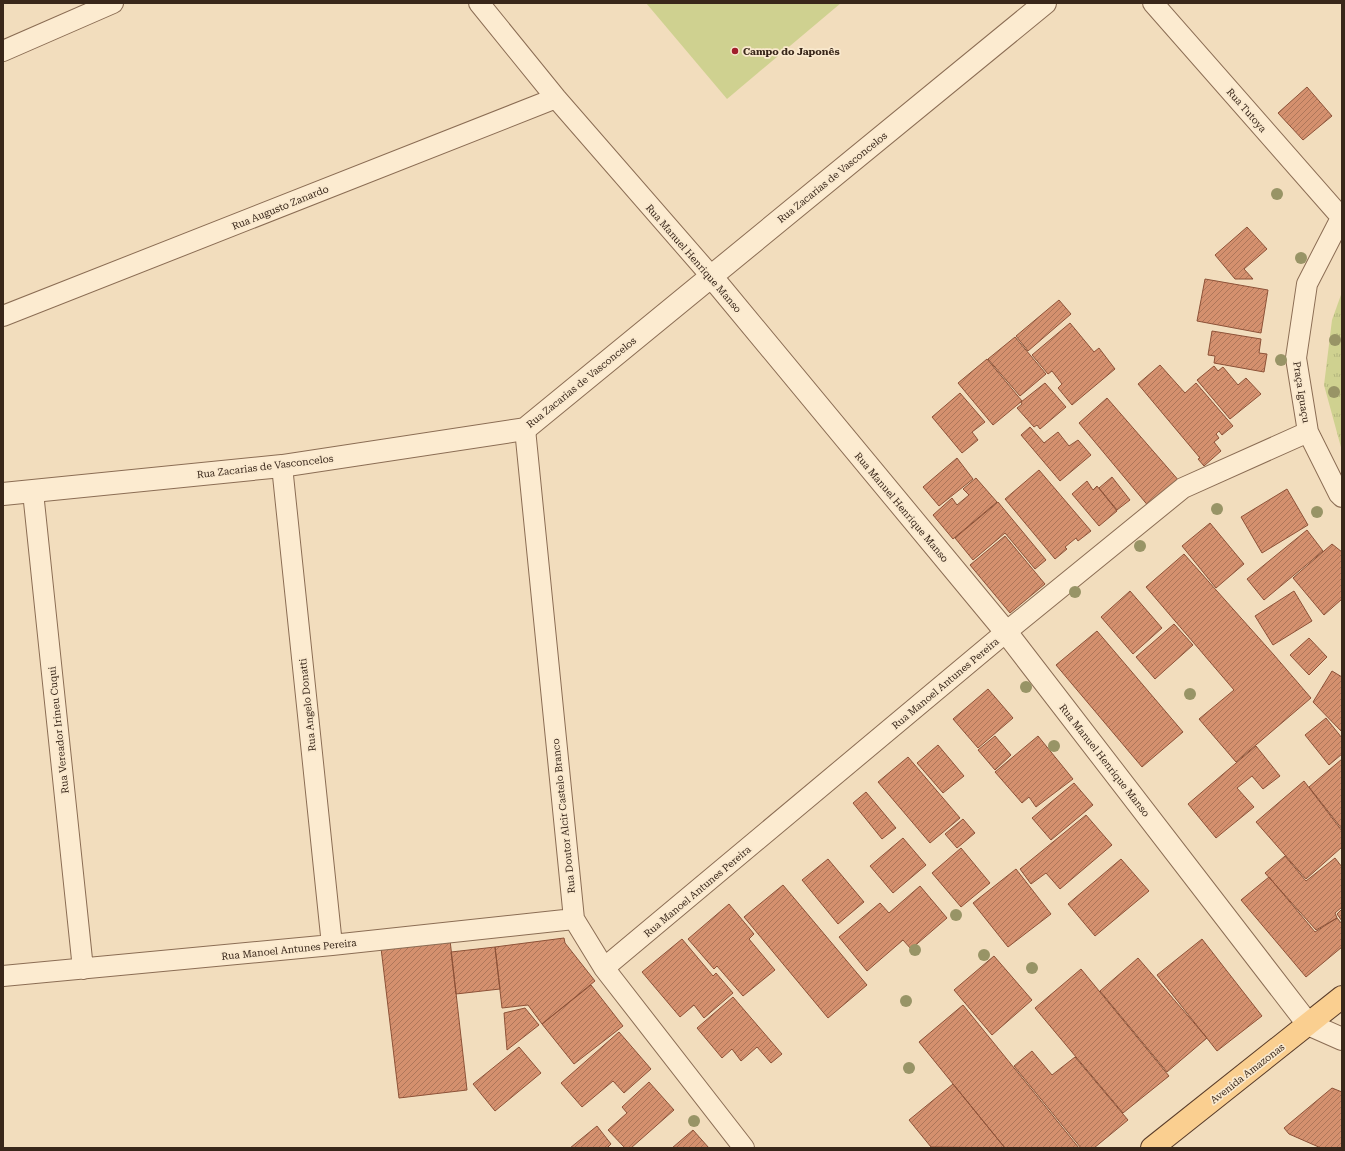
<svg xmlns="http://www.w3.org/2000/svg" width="1345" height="1151" font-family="'Roboto Serif',serif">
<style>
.grass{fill:url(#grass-tufts)}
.garden{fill:#cfd190}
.building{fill:url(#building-hatch);stroke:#8d5238}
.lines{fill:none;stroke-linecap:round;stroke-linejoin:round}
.minor-casing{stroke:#8b6d54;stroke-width:22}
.tertiary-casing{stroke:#8b6d54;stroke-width:24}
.primary-casing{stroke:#583b29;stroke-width:24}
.minor{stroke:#fcebd0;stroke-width:20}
.tertiary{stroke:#fcebd0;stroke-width:22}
.primary{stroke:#facf90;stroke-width:22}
.tree{fill:#989466}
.poi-dot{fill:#a01e2b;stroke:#f9e8cd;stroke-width:1.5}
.labels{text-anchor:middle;stroke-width:3.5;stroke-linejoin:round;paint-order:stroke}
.poi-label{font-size:10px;font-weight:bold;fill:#39271a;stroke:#f9e8cd;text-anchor:start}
.street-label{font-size:10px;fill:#39271a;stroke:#f9e8cd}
</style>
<defs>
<pattern id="grass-tufts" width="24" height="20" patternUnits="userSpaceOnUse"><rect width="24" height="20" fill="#cfd190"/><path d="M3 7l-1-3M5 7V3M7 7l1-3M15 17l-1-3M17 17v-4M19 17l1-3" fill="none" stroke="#b2b37c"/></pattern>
<pattern id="building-hatch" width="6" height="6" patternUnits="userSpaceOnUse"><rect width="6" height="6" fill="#d4906e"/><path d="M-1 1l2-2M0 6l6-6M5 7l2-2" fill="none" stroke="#ad765a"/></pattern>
</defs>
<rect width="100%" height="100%" fill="#f2ddbd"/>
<path class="grass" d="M 1342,292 L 1342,451 L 1324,385 L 1332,320 Z"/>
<path class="garden" d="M 646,3 L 841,3 L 727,99 Z"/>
<path class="building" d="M 1307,87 L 1332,116 L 1303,140 L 1278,113 Z
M 1247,227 L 1267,249 L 1244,269 L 1253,279 L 1235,279 L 1215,255 Z
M 1205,279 L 1268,290 L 1261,333 L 1197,321 Z
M 1059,300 L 1071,314 L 1028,351 L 1016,336 Z
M 1070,323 L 1094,352 L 1099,348 L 1115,369 L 1072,405 L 1058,388 L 1062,384 L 1052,371 L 1048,374 L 1032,355 Z
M 1212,331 L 1261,339 L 1259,353 L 1267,354 L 1264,372 L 1214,363 L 1215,356 L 1208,355 Z
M 1015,337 L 1046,374 L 1020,396 L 988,359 Z
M 987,359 L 1022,401 L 993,425 L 958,383 Z
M 1160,365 L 1185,393 L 1196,383 L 1233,426 L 1222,435 L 1219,431 L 1216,434 L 1219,438 L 1214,442 L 1221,451 L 1204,466 L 1198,459 L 1200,458 L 1138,384 Z
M 1214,366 L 1218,371 L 1223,367 L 1238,385 L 1246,378 L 1261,394 L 1230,419 L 1197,380 Z
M 1045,383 L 1066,407 L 1040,429 L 1037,425 L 1034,427 L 1017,408 L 1022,404 L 1021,402 Z
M 960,393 L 985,422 L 972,432 L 978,440 L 962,453 L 932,417 Z
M 1107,398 L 1180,482 L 1150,508 L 1079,423 Z
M 1030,427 L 1044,443 L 1058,432 L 1069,446 L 1078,440 L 1091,455 L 1060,481 L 1021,435 Z
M 957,458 L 973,479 L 939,506 L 923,487 Z
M 1039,470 L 1091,531 L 1078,541 L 1076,538 L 1065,547 L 1067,549 L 1055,559 L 1005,499 Z
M 1112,477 L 1130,500 L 1117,510 L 1099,488 Z
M 976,478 L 997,502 L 953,539 L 933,515 L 952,498 L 957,505 L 969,495 L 963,489 Z
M 1087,481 L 1093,490 L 1097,486 L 1117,511 L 1099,526 L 1072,494 Z
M 1287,489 L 1308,525 L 1262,553 L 1241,517 Z
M 998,502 L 1046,560 L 1035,569 L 1005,533 L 973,560 L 955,538 Z
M 1210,523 L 1244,564 L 1216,588 L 1182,546 Z
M 1307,530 L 1323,551 L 1264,600 L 1247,579 Z
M 1005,536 L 1045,584 L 1010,613 L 970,565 Z
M 1332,544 L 1342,552 L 1342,599 L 1324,615 L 1293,578 Z
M 1184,554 L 1274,655 L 1311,698 L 1236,762 L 1199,719 L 1234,690 L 1146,587 Z
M 1130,591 L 1162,628 L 1133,654 L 1101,617 Z
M 1294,591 L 1312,621 L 1273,645 L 1255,616 Z
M 1174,624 L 1193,645 L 1155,679 L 1136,657 Z
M 1097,631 L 1183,732 L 1142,767 L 1056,665 Z
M 1309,638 L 1327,657 L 1309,675 L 1290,655 Z
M 1332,671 L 1342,677 L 1342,732 L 1313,702 Z
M 988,689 L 1013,718 L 978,748 L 953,719 Z
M 1326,718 L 1342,738 L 1342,754 L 1329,765 L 1305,735 Z
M 995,736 L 1011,755 L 995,770 L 978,750 Z
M 1038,736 L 1073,779 L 1036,807 L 1029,797 L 1022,803 L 995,772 Z
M 938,745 L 964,776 L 943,793 L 917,763 Z
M 1256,746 L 1280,776 L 1263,789 L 1252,776 L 1237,788 L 1254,807 L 1216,838 L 1188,804 Z
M 908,757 L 960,818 L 930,843 L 878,782 Z
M 1342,759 L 1342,829 L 1309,787 Z
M 1304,781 L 1342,831 L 1342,847 L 1306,879 L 1256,822 Z
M 1074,783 L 1093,805 L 1051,840 L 1032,818 Z
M 866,792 L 896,828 L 882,839 L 853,803 Z
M 1086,815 L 1112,845 L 1060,889 L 1046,873 L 1031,884 L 1020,869 Z
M 963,819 L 975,833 L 957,848 L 945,834 Z
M 903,838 L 926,865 L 893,893 L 870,866 Z
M 961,848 L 990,883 L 961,907 L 932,873 Z
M 1285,856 L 1306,881 L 1335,858 L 1342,867 L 1342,907 L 1335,913 L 1337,918 L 1316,930 L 1265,873 Z
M 828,859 L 864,902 L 838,924 L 802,880 Z
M 1121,859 L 1149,891 L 1095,936 L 1068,904 Z
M 1016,869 L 1051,914 L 1008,947 L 973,903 Z
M 1269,877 L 1315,932 L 1337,918 L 1342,924 L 1342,947 L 1306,977 L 1241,900 Z
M 783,885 L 867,985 L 828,1018 L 744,917 Z
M 920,886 L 947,918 L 911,949 L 903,940 L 867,971 L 839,937 L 880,903 L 889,913 Z
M 729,904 L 754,934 L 749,939 L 775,970 L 743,996 L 717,966 L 714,969 L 688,939 Z
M 1342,909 L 1342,921 L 1337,914 Z
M 564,938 L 565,943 L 595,981 L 542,1024 L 528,1005 L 502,1008 L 495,947 Z
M 682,939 L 713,976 L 716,973 L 733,993 L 704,1018 L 694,1005 L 680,1017 L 642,972 Z
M 1202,939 L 1262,1016 L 1217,1051 L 1157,975 Z
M 450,940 L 467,1090 L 399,1098 L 381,948 Z
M 495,947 L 500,989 L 456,994 L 451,952 Z
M 994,956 L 1032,1000 L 992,1035 L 954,990 Z
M 1138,958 L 1207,1038 L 1167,1072 L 1100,991 Z
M 1081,969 L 1169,1076 L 1123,1113 L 1035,1008 Z
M 591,985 L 623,1026 L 574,1064 L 542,1024 Z
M 733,997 L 782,1054 L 771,1063 L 757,1047 L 741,1061 L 732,1049 L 722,1058 L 697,1028 Z
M 963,1005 L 1079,1148 L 1005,1148 L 919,1042 Z
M 525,1008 L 539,1025 L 507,1050 L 504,1013 Z
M 619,1032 L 651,1069 L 624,1093 L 613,1081 L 582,1107 L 561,1083 Z
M 519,1047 L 541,1073 L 495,1111 L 473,1084 Z
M 1032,1051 L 1052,1075 L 1075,1057 L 1128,1120 L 1094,1148 L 1081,1148 L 1014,1066 Z
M 649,1082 L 674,1110 L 631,1148 L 625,1148 L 608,1130 L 627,1113 L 622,1107 Z
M 953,1084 L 1005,1148 L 931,1147 L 909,1120 Z
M 1332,1088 L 1342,1092 L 1342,1148 L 1321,1148 L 1289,1134 L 1284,1128 Z
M 597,1126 L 611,1144 L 607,1148 L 570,1148 Z
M 693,1130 L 709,1148 L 672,1148 Z"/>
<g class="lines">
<defs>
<path id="minor" d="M 479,3 L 556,98 L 711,276
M 1153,3 L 1341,217
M 3,51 L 113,3
M 1342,216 L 1307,284 L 1296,358 L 1308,432 L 1339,494 L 1342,497
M 3,316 L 556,98
M 525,429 L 574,919 L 604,968 L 744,1148
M 282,466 L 332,945
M 33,492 L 83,969
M 604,968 L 1006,632 L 1183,488 L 1308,432
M 3,976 L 332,945 L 574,919"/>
<path id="tertiary" d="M 711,276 L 1006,632 L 1308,1024 L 1342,1039
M 3,494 L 282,466 L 525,429 L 1045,3"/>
<path id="primary" d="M 1152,1148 L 1342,997"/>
</defs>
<use href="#minor" class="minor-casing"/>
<use href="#tertiary" class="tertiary-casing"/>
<use href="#primary" class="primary-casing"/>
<use href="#minor" class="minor"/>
<use href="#tertiary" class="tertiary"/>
<use href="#primary" class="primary"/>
</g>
<g class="tree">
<circle cx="1277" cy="194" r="6"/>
<circle cx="1301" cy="258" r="6"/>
<circle cx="1335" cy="340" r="6"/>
<circle cx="1281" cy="360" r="6"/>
<circle cx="1334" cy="392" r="6"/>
<circle cx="1217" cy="509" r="6"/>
<circle cx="1317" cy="512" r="6"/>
<circle cx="1140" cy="546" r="6"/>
<circle cx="1075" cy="592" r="6"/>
<circle cx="1026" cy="687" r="6"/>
<circle cx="1190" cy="694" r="6"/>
<circle cx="1054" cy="746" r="6"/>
<circle cx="956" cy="915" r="6"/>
<circle cx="915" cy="950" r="6"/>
<circle cx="984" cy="955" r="6"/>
<circle cx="1032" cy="968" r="6"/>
<circle cx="906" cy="1001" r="6"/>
<circle cx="909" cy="1068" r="6"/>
<circle cx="694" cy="1121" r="6"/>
</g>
<circle class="poi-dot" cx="735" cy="51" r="4"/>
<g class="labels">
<g class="poi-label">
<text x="743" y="55">Campo do Japonês</text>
</g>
<g class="street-label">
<text transform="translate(1247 110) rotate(49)" y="4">Rua Tutoya</text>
<text transform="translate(832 177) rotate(-39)" y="4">Rua Zacarias de Vasconcelos</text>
<text transform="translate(280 207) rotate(-22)" y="4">Rua Augusto Zanardo</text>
<text transform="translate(694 258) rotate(49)" y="4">Rua Manuel Henrique Manso</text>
<text transform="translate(581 382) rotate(-39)" y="4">Rua Zacarias de Vasconcelos</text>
<text transform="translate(1302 392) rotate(81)" y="4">Praça Iguaçu</text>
<text transform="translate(265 466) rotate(-7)" y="4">Rua Zacarias de Vasconcelos</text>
<text transform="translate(902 507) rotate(50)" y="4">Rua Manuel Henrique Manso</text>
<text transform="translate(945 683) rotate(-40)" y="4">Rua Manoel Antunes Pereira</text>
<text transform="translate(307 705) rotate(-96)" y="4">Rua Angelo Donatti</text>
<text transform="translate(58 730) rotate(-96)" y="4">Rua Vereador Irineu Cuqui</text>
<text transform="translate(1105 760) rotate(52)" y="4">Rua Manuel Henrique Manso</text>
<text transform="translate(563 816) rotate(-96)" y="4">Rua Doutor Alcir Castelo Branco</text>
<text transform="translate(697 891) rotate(-40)" y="4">Rua Manoel Antunes Pereira</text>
<text transform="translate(289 949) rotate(-6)" y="4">Rua Manoel Antunes Pereira</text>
<text transform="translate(1247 1073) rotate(-38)" y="4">Avenida Amazonas</text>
</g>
</g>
<rect width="1345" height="1151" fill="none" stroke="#39271a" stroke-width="8"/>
</svg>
